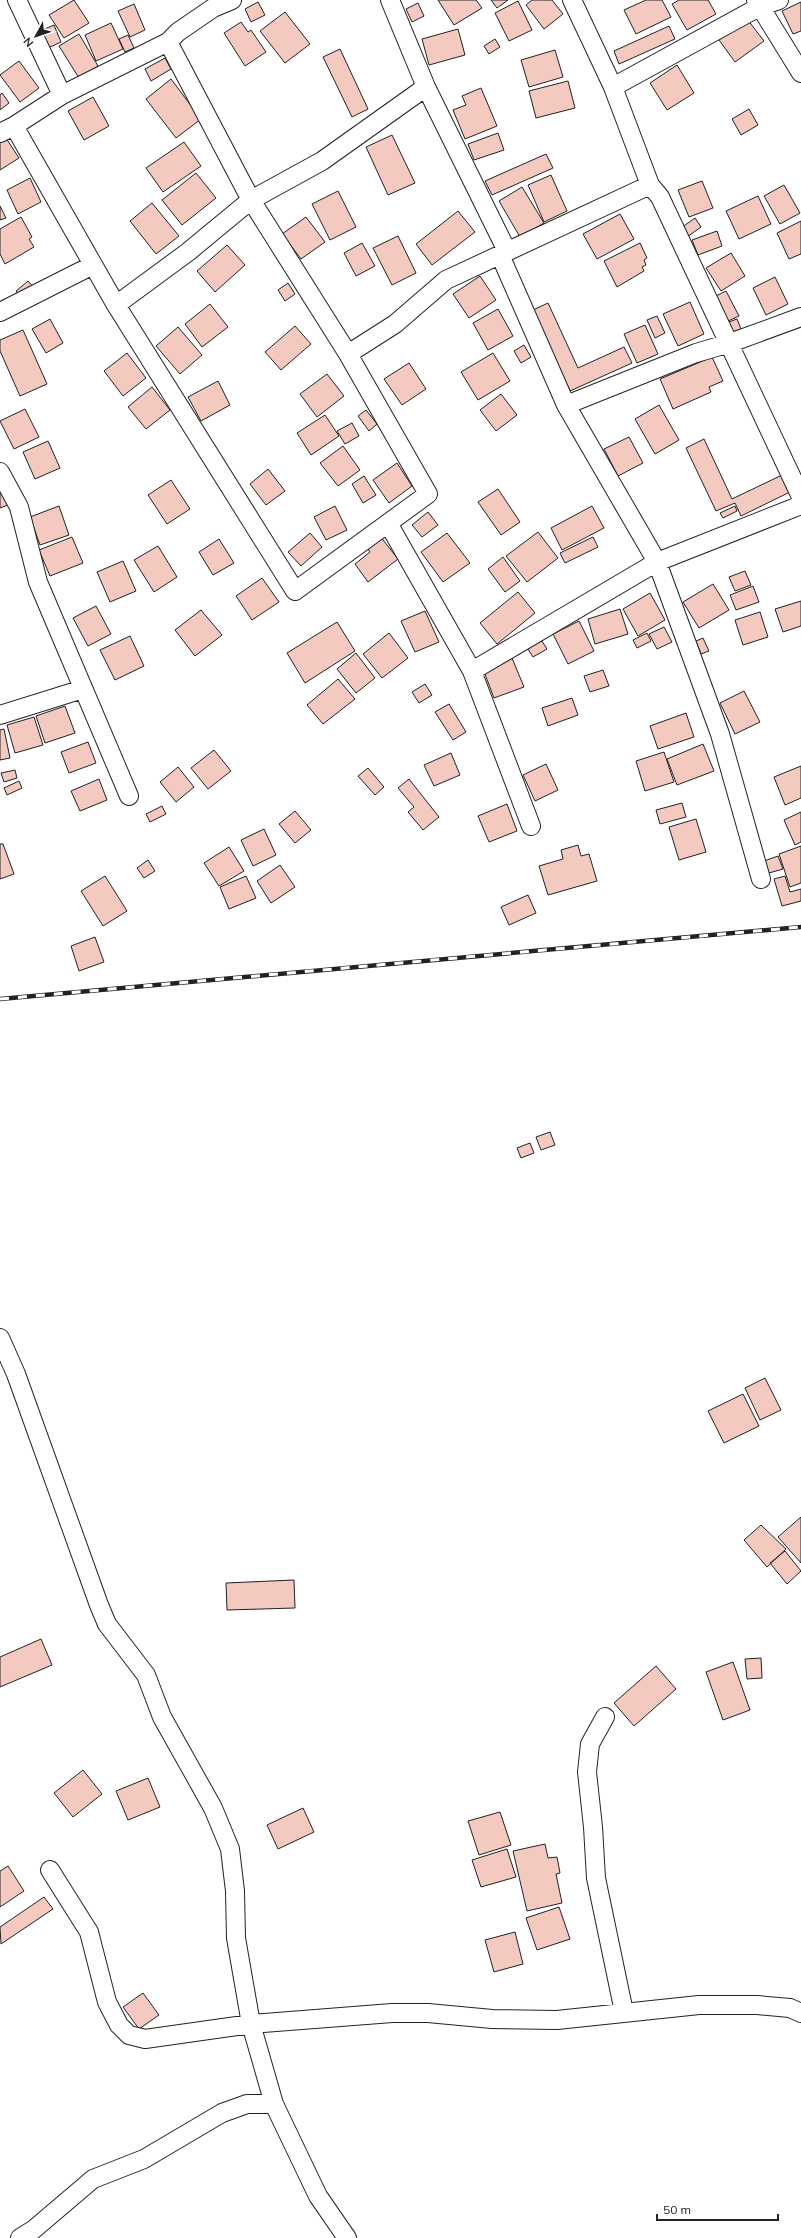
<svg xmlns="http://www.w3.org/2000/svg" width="801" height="2238" font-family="Mulish,sans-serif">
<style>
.building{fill:#f3c9c0;stroke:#222}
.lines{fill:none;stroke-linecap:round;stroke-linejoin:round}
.minor-casing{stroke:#222;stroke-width:20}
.minor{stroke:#fff;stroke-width:18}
.rail-casing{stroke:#222;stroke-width:4.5}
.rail{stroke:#fff;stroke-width:3;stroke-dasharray:9;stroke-linecap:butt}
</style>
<rect width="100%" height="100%" fill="#fff"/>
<path class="building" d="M 74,0 L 89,23 L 64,38 L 49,15 Z
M 438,0 L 476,0 L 482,8 L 454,25 Z
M 491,0 L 508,0 L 497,8 Z
M 532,0 L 552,0 L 563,14 L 544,29 L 526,5 Z
M 646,0 L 662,0 L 671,17 L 636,34 L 624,10 Z
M 679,0 L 708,0 L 716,14 L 687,30 L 672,4 Z
M 518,1 L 532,30 L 509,41 L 495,13 Z
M 258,2 L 265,15 L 251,22 L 245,9 Z
M 801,2 L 801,31 L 793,34 L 782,11 Z
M 418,3 L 424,16 L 412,22 L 406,9 Z
M 134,4 L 145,30 L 130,37 L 118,11 Z
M 285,12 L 310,44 L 285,63 L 260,31 Z
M 747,19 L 764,41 L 735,62 L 719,40 Z
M 241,22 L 248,32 L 251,30 L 266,52 L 245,66 L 224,33 Z
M 111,23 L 123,49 L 96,61 L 85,35 Z
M 54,25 L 61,42 L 48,48 L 40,31 Z
M 669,26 L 675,39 L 619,64 L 614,51 Z
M 458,29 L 465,55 L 429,65 L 422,39 Z
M 79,34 L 98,66 L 79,78 L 59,46 Z
M 128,35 L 134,48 L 125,52 L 119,39 Z
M 495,39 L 500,47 L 489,54 L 484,46 Z
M 340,49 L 368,109 L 352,117 L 323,57 Z
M 555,50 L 563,77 L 529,87 L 521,60 Z
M 165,58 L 171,69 L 151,81 L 145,69 Z
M 19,61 L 39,88 L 20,102 L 0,75 Z
M 677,65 L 694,93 L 667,110 L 650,83 Z
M 171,79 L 201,119 L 176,138 L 146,99 Z
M 568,81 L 575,108 L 536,118 L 529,91 Z
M 481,88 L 497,126 L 465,139 L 453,110 L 466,105 L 462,96 Z
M 2,93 L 9,103 L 0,110 L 0,95 Z
M 93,97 L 109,126 L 84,140 L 68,111 Z
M 749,109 L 758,125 L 741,135 L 732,119 Z
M 498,133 L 504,150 L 474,160 L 468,144 Z
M 392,135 L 415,183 L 388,195 L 366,147 Z
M 6,138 L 19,158 L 0,170 L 0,142 Z
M 184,142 L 201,166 L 163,192 L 146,168 Z
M 546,154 L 553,168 L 492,195 L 485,181 Z
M 196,173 L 216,198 L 182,225 L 162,200 Z
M 551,175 L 567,211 L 544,222 L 528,185 Z
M 30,178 L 41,202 L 18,214 L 7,190 Z
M 702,181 L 713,208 L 689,217 L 678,190 Z
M 784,185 L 800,213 L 780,224 L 764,196 Z
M 522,187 L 544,223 L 520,237 L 499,201 Z
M 338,191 L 356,227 L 330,240 L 312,204 Z
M 758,196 L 771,224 L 739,239 L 726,211 Z
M 152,203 L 179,236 L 156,254 L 130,221 Z
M 0,206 L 6,218 L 0,220 Z
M 458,211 L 475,232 L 432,265 L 416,244 Z
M 620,214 L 634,239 L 597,259 L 583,234 Z
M 21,217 L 32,237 L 29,239 L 34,247 L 5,264 L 0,254 L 0,229 Z
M 306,217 L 325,242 L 301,259 L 282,234 Z
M 695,218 L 701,227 L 687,237 L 681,228 Z
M 801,221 L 801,254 L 789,259 L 777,233 Z
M 717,231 L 722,246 L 698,255 L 692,240 Z
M 398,236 L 416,273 L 392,285 L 373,248 Z
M 362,243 L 375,266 L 356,276 L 344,253 Z
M 640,243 L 647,258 L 644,260 L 646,265 L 642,267 L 644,271 L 617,287 L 604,261 Z
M 227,245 L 245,265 L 215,292 L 197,271 Z
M 731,253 L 745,276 L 721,291 L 706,268 Z
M 480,276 L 496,300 L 469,318 L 453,294 Z
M 775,277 L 788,304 L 766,315 L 753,288 Z
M 28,281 L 34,288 L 22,298 L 16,291 Z
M 288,283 L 295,294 L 285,301 L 278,290 Z
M 726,291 L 739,316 L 728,321 L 716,296 Z
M 690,302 L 704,334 L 678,346 L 663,314 Z
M 548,303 L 578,368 L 624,347 L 632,363 L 570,391 L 533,310 Z
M 210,304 L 228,327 L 202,347 L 185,324 Z
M 498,309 L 513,336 L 488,350 L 473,323 Z
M 657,316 L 665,333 L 655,338 L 647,320 Z
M 50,319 L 63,343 L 46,353 L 32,329 Z
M 737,319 L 741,329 L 730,333 L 726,323 Z
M 645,325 L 658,354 L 637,363 L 624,334 Z
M 295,326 L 311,344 L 281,370 L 265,352 Z
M 178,327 L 202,355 L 180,374 L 156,346 Z
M 23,330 L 47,384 L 20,396 L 0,351 L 0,340 Z
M 524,345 L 531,357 L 521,363 L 514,351 Z
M 127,353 L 146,378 L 123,396 L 104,371 Z
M 493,353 L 510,381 L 478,400 L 461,372 Z
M 712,357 L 723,381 L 709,387 L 711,392 L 673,409 L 660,379 Z
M 409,363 L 426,389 L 402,405 L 384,379 Z
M 327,374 L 344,396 L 317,417 L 300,394 Z
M 218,381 L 230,405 L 201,421 L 188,397 Z
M 152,387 L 170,410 L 146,429 L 128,407 Z
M 501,394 L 517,415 L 496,431 L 480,410 Z
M 659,405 L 679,440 L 655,454 L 635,419 Z
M 25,409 L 39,437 L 14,449 L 0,421 Z
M 366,410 L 377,424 L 369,431 L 358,416 Z
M 325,415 L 339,436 L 311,455 L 297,433 Z
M 352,423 L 359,436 L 345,444 L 337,431 Z
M 629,437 L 643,463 L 618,476 L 604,449 Z
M 704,439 L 732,499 L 782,475 L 790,492 L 741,516 L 735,503 L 716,511 L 686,448 Z
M 48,441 L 60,468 L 35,479 L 23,452 Z
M 343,446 L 360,470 L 338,486 L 320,463 Z
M 397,463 L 412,486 L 389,503 L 373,480 Z
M 268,469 L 285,491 L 266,505 L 250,484 Z
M 364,476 L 376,495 L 363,503 L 352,484 Z
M 171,480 L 190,509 L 167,524 L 148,495 Z
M 0,488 L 8,505 L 0,508 Z
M 498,489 L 520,522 L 501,535 L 478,502 Z
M 59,506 L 69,535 L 40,545 L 30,517 Z
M 335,506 L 347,530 L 326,540 L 314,517 Z
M 592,506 L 604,528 L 562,550 L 551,528 Z
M 735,506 L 737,511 L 723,518 L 720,513 Z
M 428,512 L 438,525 L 422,537 L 412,525 Z
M 538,532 L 558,558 L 527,582 L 506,556 Z
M 310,533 L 322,547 L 301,566 L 288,552 Z
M 447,533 L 470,563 L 443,582 L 421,552 Z
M 380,536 L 398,559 L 368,582 L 355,564 L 370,552 L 366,547 Z
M 72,537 L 83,563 L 50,576 L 39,550 Z
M 593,537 L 598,547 L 565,563 L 560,553 Z
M 219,539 L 234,563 L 213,575 L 199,552 Z
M 158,546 L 177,577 L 154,592 L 134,560 Z
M 503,557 L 520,581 L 505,592 L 488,569 Z
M 123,561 L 136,591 L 110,602 L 97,572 Z
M 745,571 L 751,585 L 735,591 L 729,577 Z
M 262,578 L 279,602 L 252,620 L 236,596 Z
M 713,584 L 729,610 L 699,628 L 683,602 Z
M 753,586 L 759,602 L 736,610 L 730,595 Z
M 518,592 L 535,613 L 497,644 L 480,623 Z
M 650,593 L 665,620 L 638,636 L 623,609 Z
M 801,601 L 801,626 L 783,632 L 775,609 Z
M 96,606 L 111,634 L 88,646 L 73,618 Z
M 620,609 L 628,634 L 595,644 L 588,619 Z
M 201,610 L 222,635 L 195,656 L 175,630 Z
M 425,611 L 439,642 L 415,652 L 401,621 Z
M 760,612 L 768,637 L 743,645 L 735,620 Z
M 579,621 L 594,651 L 568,664 L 553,634 Z
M 337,622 L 355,651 L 305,683 L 287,653 Z
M 664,627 L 672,642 L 657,649 L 649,634 Z
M 389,633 L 408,658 L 382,678 L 363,654 Z
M 647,633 L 651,641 L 637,648 L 633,640 Z
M 130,636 L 144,666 L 115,680 L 100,650 Z
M 540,638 L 547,649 L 533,657 L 526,646 Z
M 703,638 L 709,651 L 701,654 L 696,641 Z
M 356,653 L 375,678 L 356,693 L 337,669 Z
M 512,658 L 524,687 L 494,698 L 483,669 Z
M 603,670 L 609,686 L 590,692 L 584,676 Z
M 338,679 L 355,699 L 323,724 L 307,705 Z
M 425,684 L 432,695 L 419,703 L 412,692 Z
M 744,691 L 760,722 L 735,734 L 720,703 Z
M 572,698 L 578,715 L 548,726 L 542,708 Z
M 449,704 L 466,732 L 453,740 L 435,712 Z
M 65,706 L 75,733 L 45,743 L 36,716 Z
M 686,713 L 694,737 L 658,749 L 650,726 Z
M 34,717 L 43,745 L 15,753 L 7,725 Z
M 4,729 L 10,758 L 0,760 L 0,730 Z
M 88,742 L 96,763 L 69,773 L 61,752 Z
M 703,744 L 714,771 L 677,785 L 667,759 Z
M 214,750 L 231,771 L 208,789 L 191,768 Z
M 664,752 L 674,782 L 645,791 L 636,761 Z
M 451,753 L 460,775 L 434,786 L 424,765 Z
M 546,764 L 558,790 L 535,801 L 523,775 Z
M 801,766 L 801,798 L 785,805 L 774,777 Z
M 178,767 L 194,787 L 176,802 L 160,782 Z
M 368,768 L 384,787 L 375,795 L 358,776 Z
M 15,770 L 17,778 L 4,782 L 1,773 Z
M 99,779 L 107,800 L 80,811 L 71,791 Z
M 409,779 L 439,817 L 423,830 L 408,812 L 414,807 L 398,788 Z
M 19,781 L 22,788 L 7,795 L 4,788 Z
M 682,803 L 686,817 L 660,824 L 656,810 Z
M 507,804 L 517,831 L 489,842 L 478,816 Z
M 162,806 L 166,814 L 150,822 L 146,814 Z
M 295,811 L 311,830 L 295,843 L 279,824 Z
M 801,812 L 801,842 L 795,845 L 784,820 Z
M 696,819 L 706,852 L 679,860 L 669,827 Z
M 264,829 L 276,855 L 253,866 L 241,840 Z
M 0,844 L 3,844 L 14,874 L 0,879 Z
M 578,845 L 581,856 L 589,854 L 597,881 L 548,895 L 539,866 L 563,859 L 561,850 Z
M 801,846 L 801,883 L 790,887 L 779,854 Z
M 229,847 L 244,871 L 219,886 L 204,863 Z
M 778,856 L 783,869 L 769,873 L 764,861 Z
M 148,860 L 155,871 L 144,878 L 137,868 Z
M 280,865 L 295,887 L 271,903 L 257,881 Z
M 105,876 L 127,911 L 103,926 L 81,891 Z
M 246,876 L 256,898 L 229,909 L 220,887 Z
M 785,876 L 790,892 L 801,889 L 801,901 L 782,906 L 774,879 Z
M 528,895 L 536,913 L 509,925 L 501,907 Z
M 95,937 L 104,962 L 79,971 L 71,946 Z
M 550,1132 L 555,1145 L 541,1150 L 536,1137 Z
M 530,1143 L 534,1153 L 521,1158 L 517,1148 Z
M 765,1378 L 781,1410 L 760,1420 L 745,1388 Z
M 743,1394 L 759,1426 L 724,1443 L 708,1411 Z
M 801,1517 L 801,1563 L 778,1537 Z
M 761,1525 L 786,1549 L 767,1567 L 744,1540 Z
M 785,1551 L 801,1571 L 787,1584 L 770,1563 Z
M 294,1580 L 295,1608 L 227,1610 L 226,1583 Z
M 41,1639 L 52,1665 L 0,1687 L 0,1657 Z
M 761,1658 L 762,1678 L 747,1679 L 745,1659 Z
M 733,1662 L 750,1710 L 723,1720 L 706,1672 Z
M 656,1666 L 676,1689 L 634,1726 L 614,1703 Z
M 83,1770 L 102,1794 L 73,1817 L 54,1793 Z
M 148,1778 L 160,1807 L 128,1820 L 116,1791 Z
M 303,1808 L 314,1832 L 278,1849 L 267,1825 Z
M 500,1812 L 511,1845 L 479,1855 L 468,1821 Z
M 545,1844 L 548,1858 L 557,1857 L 560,1873 L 556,1874 L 562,1903 L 527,1911 L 513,1851 Z
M 507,1849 L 516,1877 L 481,1887 L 472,1860 Z
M 8,1866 L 24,1891 L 0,1907 L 0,1871 Z
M 44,1897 L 53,1909 L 1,1944 L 0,1927 Z
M 559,1907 L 570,1939 L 537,1950 L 526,1918 Z
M 515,1932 L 523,1964 L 494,1972 L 485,1940 Z
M 143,1993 L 159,2015 L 139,2029 L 123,2007 Z"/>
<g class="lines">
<defs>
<path id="minor" d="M 17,0 L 62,95
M 390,0 L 426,87 L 507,251
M 572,0 L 613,87 L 650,185 L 660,197 L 801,497
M 756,0 L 801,73
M 613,87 L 759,7 L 779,0
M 14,126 L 116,305 L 295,591 L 428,494 L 348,354 L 251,200 L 168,42
M 0,133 L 14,126 L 62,95 L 168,42 L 178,32 L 213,8 L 232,0
M 116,305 L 188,252 L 251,200 L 322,161 L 426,87
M 0,312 L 93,265
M 348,354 L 395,324 L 446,280 L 650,185
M 566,405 L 696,353 L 730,343 L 801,317
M 0,472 L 19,507 L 38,582 L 129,796
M 388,523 L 472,671 L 531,826
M 472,671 L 657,562 L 566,405 L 500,255
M 0,715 L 83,689
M 761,879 L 720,734 L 657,562 L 801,505
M 0,1338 L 16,1374 L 99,1605 L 107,1624 L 146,1675 L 162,1717 L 213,1808 L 230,1849 L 235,1891 L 236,1938 L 251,2024 L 274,2104 L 318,2196 L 347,2238
M 605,1717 L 590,1744 L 587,1772 L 593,1827 L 596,1878 L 624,2012
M 50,1870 L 89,1932 L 107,2002 L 119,2025 L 129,2035 L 145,2039 L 251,2024 L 392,2013 L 428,2013 L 492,2019 L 557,2020 L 699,2005 L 757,2005 L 790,2008 L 801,2013
M 20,2238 L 33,2230 L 93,2179 L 144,2159 L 222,2113 L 247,2104 L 274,2104"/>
</defs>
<use href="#minor" class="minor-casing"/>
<use href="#minor" class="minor"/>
<defs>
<path id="rail" d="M 0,999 L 801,927"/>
</defs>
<use href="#rail" class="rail-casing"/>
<use href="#rail" class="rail"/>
</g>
<g transform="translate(36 36) rotate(230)" stroke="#ffffff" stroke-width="3" paint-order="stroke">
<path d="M0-3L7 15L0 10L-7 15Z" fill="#222222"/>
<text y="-6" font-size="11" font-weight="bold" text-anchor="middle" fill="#222222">N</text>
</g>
<path d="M657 2214v6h121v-6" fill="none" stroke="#222222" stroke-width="2"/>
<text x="663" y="2214" font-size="12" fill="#222222" stroke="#ffffff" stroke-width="3" paint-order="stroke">50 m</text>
</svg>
